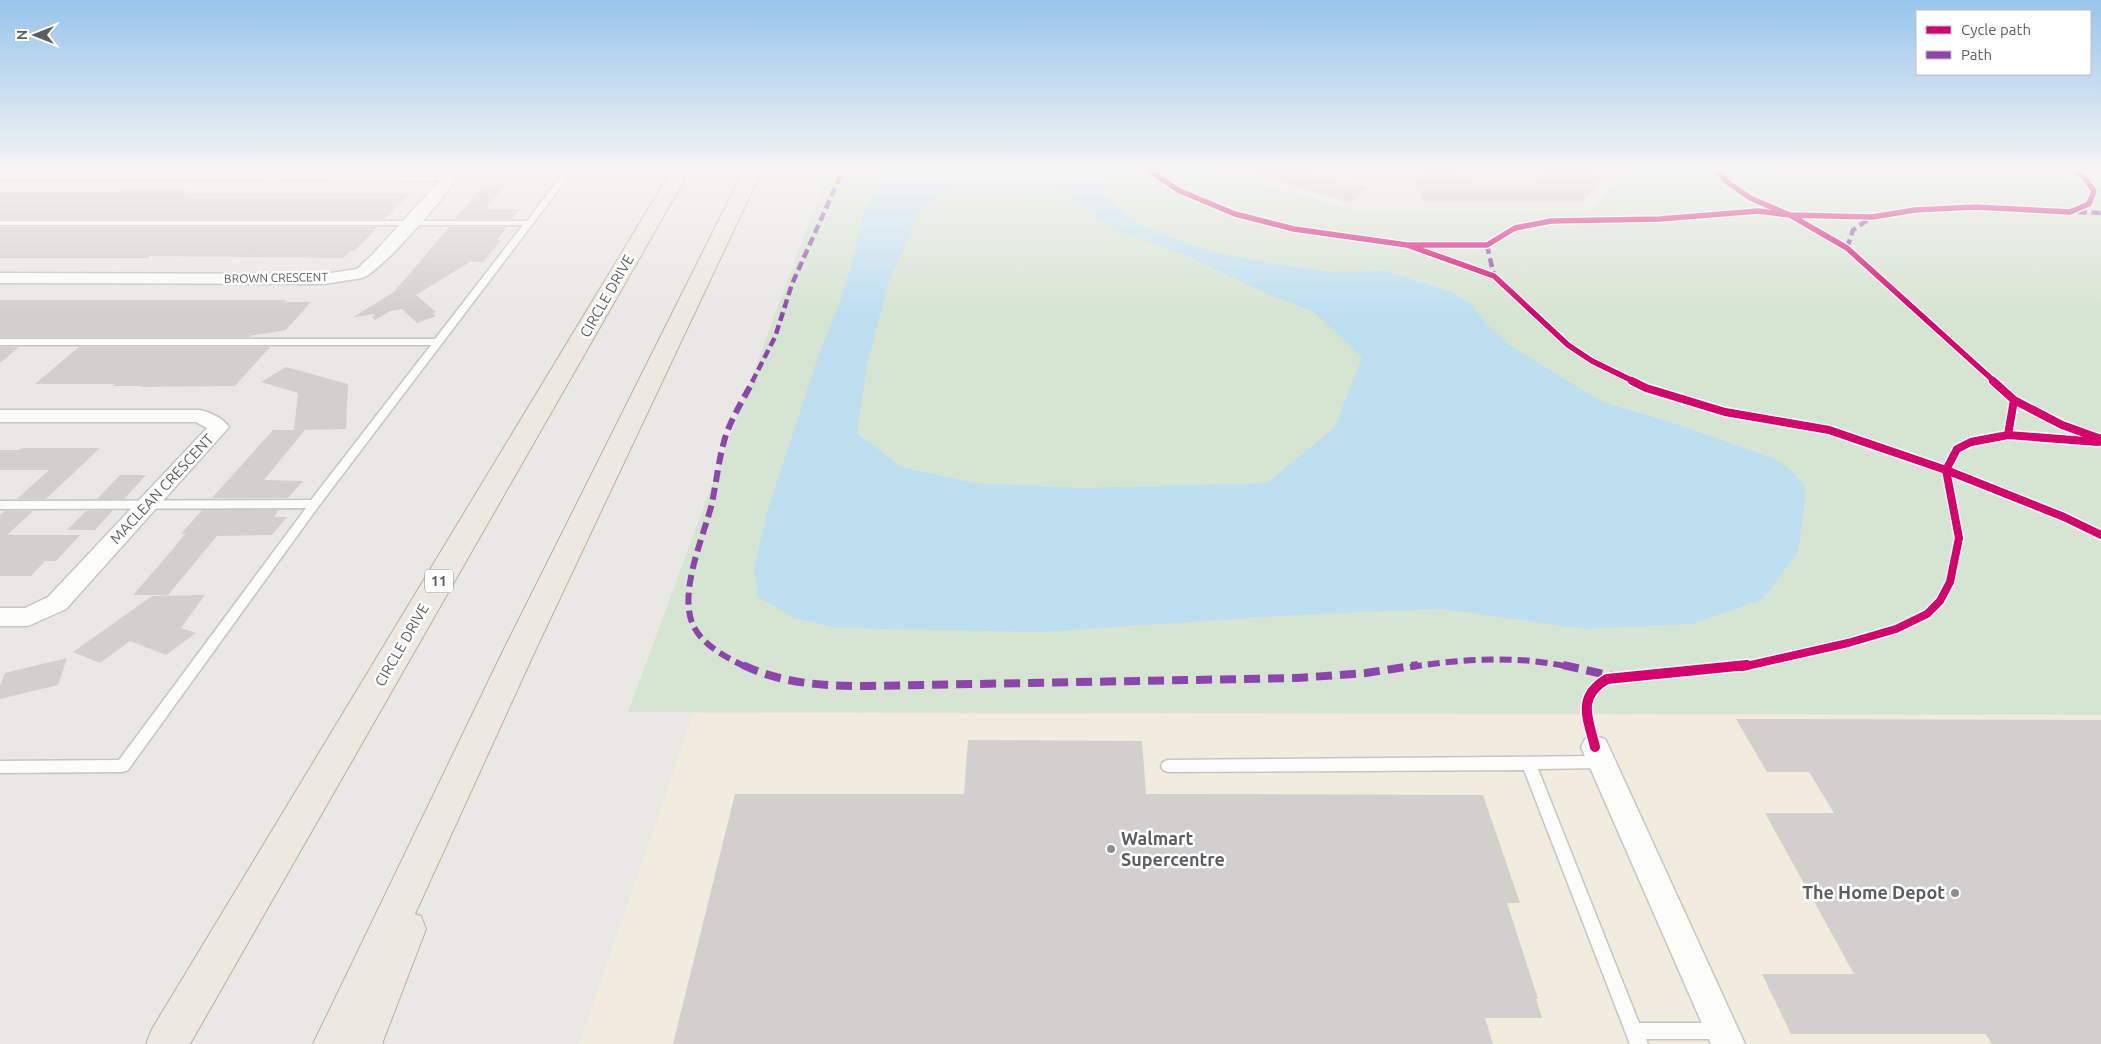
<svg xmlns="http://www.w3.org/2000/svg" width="2101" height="1044" font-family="Ubuntu,sans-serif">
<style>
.commercial{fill:#f2ecdf}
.green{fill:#d6e4d2}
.water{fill:#bddff0;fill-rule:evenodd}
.building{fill:#d1d0ce}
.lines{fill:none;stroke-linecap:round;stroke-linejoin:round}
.lane-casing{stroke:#c6c5c5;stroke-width:3}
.street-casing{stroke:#c6c5c5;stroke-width:3}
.secondary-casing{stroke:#c5c5c5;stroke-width:2}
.highway-casing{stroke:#bdad96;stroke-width:2}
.lane{fill:#fcfcfb;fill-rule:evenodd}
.street{fill:#fcfcfb;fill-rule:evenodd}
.secondary{fill:#fcfcfb;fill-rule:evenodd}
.highway{fill:#ede9e2;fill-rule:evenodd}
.quiet-far2{stroke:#8e44ad;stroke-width:4.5;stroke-dasharray:9 4.5;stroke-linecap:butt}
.quiet-far1{stroke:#8e44ad;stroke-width:6;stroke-dasharray:12 6;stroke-linecap:butt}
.quiet{stroke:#8e44ad;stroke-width:8;stroke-dasharray:16 8;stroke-linecap:butt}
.cycleway-far2-casing{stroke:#fff;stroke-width:8}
.cycleway-far1-casing{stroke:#fff;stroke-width:11}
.cycleway-casing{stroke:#fff;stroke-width:13}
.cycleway-far2{stroke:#d6006c;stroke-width:5.5}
.cycleway-far1{stroke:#d6006c;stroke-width:8}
.cycleway{stroke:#d6006c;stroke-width:10}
.poi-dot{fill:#8d8e8f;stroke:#fff;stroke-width:2}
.labels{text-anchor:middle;stroke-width:5;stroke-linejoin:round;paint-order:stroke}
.far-street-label{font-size:12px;fill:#5b5e61;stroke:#fff}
.shield{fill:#fff;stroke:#8c8e90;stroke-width:1}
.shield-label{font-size:14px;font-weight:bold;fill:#5b5e61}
.street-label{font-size:15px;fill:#5b5e61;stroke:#fff}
.near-poi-label{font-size:18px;font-weight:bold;fill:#5b5e61;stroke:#fff;text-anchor:start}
</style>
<rect width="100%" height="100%" fill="#eae8e5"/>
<path class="commercial" d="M 694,713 L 2101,715 L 2101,1044 L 579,1044 Z"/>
<path class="green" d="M 829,168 L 1209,168 L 1351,209 L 1593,209 L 1628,168 L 1822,168 L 1912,173 L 2083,176 L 2101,179 L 2101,715 L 628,712 Z"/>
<path class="water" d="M 889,168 L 1098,168 L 1105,192 L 1129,219 L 1164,235 L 1209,251 L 1271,263 L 1332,272 L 1386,271 L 1449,291 L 1470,303 L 1485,323 L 1509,345 L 1602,402 L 1676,424 L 1777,460 L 1794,473 L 1805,487 L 1805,499 L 1798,552 L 1763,599 L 1692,624 L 1585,629 L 1443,609 L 1293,615 L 1042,632 L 837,628 L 792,617 L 758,597 L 754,569 L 768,509 L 819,354 L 840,302 L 853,258 L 863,212 ZM 985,189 L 1057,190 L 1116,230 L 1190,257 L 1263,292 L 1314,312 L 1362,358 L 1335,427 L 1267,483 L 1084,488 L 974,483 L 901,467 L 857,433 L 868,360 L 889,281 L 919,214 L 946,190 Z"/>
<path class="building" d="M 1248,168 L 1297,168 L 1369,188 L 1350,203 L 1248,173 Z
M 1417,168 L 1458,168 L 1465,179 L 1537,179 L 1548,168 L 1575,168 L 1605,176 L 1583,202 L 1424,202 L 1412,179 L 1423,179 Z
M 484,184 L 506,184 L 486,209 L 520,209 L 512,219 L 455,219 Z
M 125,190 L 189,191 L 186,193 L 411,193 L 385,219 L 0,219 L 0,192 L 117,192 Z
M 0,227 L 378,227 L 354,251 L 350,251 L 343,258 L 150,256 L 148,258 L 0,258 Z
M 449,227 L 507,227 L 497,240 L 501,240 L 483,262 L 470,262 L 416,295 L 436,312 L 432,313 L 436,316 L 417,323 L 402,309 L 390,311 L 375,320 L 372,317 L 375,314 L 355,317 L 355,316 L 394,292 Z
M 0,300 L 287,300 L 284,302 L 311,302 L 286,330 L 249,336 L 252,337 L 0,337 Z
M 0,347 L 19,347 L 0,363 Z
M 79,347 L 270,347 L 235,386 L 141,387 L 142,386 L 112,386 L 115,384 L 35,384 Z
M 286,367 L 348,384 L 346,429 L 294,430 L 298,393 L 261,382 Z
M 273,430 L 305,430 L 264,480 L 303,481 L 288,498 L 212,498 Z
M 22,448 L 100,448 L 46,499 L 17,499 L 49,470 L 0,470 L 0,450 L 19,450 Z
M 120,475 L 146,475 L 124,499 L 97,499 Z
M 113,510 L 95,530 L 67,530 L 86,511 Z
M 202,510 L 279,510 L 274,517 L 287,517 L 272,535 L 217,536 L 168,595 L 133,595 L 173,549 L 185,534 L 181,534 Z
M 5,511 L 33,511 L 7,535 L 80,535 L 56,561 L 45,561 L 31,576 L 0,576 L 0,515 Z
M 205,595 L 181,628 L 196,633 L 166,655 L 130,641 L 100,663 L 73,652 L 152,596 Z
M 67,658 L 58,685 L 0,699 L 0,686 L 5,673 Z
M 1736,719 L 2101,720 L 2101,1044 L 1992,1044 L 1986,1034 L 1791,1034 L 1762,974 L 1854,974 L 1765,813 L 1834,813 L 1809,772 L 1767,772 Z
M 968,740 L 1142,741 L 1146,794 L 1483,795 L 1520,903 L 1507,903 L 1538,999 L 1536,999 L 1542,1018 L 1485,1018 L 1493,1044 L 673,1044 L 735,794 L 964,794 Z"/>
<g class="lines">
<defs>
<path id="lane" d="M 567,168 L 575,168 L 318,507 L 128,770 L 123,772 L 0,773 L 0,761 L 119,760 L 306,508 L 0,509 L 0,501 L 311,500 L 431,345 L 0,345 L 0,339 L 435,339 L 523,225 L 0,225 L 0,221 L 527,221 Z
M 1602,756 L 1607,758 L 1609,762 L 1607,766 L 1602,768 L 1538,769 L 1639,1023 L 1720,1023 L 1726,1025 L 1728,1031 L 1726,1037 L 1720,1039 L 1646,1039 L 1648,1044 L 1630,1044 L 1524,770 L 1168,772 L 1163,770 L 1161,766 L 1163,762 L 1168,760 Z"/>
<path id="street" d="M 0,171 L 433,171 L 454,174 L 456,177 C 450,194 378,274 362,278 L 324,284 L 0,283 L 0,273 L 324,274 L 357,269 L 373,254 L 440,180 L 0,179 Z
M 0,410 L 200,410 C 210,412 223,418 229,427 L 66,609 L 28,626 L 0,626 L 0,608 L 25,608 L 48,597 L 207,428 L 196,422 L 0,422 Z
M 1595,736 L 1605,739 L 1609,747 L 1745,1044 L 1711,1044 L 1581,747 L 1585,739 Z"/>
<path id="secondary" d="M 1909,168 L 2081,168 L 2101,171 L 2101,181 L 2032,175 L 1918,173 L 1912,172 Z"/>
<path id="highway" d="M 673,168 L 691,168 L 190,1044 L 146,1044 L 152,1029 Z
M 745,168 L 763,168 L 535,651 L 415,914 L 421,916 L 426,929 L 382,1044 L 313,1044 L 503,651 Z"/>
</defs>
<use href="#lane" class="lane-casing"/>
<use href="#street" class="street-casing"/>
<use href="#secondary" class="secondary-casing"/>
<use href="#highway" class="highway-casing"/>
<use href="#lane" class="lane"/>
<use href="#street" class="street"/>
<use href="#secondary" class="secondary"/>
<use href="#highway" class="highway"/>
<path class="quiet-far2" d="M 2078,212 L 2101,213
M 1487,245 L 1494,276
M 1847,248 L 1853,230 L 1869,219
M 752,382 L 775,337 L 792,284 L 844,168"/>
<path class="quiet-far1" d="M 746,667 C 727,658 702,645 693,625 C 678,592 704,536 712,503 C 717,479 719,455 727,432 C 734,414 744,398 753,381
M 1410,667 C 1462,659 1517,655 1569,667"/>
<path class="quiet" d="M 743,665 C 783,684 824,686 868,686 L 1297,678 L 1366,673 L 1418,665
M 1563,665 L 1612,676"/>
<defs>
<path id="cycleway-far2" d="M 1146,168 L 1178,190 L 1235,214 L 1294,229 L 1407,245 L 1487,245 L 1515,228 L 1551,221 L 1660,219 L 1758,211 L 1790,215 L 1872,217 L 1915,210 L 1975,207 L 2070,212 L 2089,204 L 2094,191 L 2083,176 L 2070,168
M 1715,168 L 1726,181 L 1750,198 L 1790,215 L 1847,248 L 1995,382
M 1407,245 L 1494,276 L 1568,345 L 1592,361 L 1635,382"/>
<path id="cycleway-far1" d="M 1632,381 L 1646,388 L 1725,412 L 1829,430 L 1946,470 L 1959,538 L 1950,582 L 1940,601 L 1927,614 L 1896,629 L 1848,643 L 1742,667
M 1993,381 L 2014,400 L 2008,435 L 1971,442 L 1957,449 L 1946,470 L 2064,517 L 2101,535
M 2014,400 L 2062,425 L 2101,439
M 2008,435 L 2098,442"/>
<path id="cycleway" d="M 1595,747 C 1588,718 1576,697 1607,679 L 1747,665"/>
</defs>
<use href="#cycleway-far2" class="cycleway-far2-casing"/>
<use href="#cycleway-far1" class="cycleway-far1-casing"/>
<use href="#cycleway" class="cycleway-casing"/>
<use href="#cycleway-far2" class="cycleway-far2"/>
<use href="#cycleway-far1" class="cycleway-far1"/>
<use href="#cycleway" class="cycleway"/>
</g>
<linearGradient id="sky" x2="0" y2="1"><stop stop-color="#97c5eb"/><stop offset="0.54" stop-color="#f6f5f3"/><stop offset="1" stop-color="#f6f5f3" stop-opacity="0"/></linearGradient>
<rect width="2101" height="314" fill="url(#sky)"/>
<g class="poi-dot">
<circle cx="1111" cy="849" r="5"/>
<circle cx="1955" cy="893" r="5"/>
</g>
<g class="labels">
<g class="far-street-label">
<text transform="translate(276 278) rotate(-1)" y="4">BROWN CRESCENT</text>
</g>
<rect class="shield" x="425" y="569.5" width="28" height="23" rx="4"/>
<g class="shield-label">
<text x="439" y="586">11</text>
</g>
<g class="street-label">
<text transform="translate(607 296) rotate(-60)" y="5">CIRCLE DRIVE</text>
<text transform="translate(162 489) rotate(-47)" y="5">MACLEAN CRESCENT</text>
<text transform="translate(402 645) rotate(-60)" y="5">CIRCLE DRIVE</text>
</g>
<g class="near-poi-label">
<text x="1121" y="845">Walmart<tspan x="1121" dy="21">Supercentre</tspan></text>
<text x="1945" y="899" text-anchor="end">The Home Depot</text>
</g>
</g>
<rect x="1916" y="10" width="175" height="65" fill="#ffffff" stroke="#bdbfc0"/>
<rect x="1926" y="26" width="25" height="8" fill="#d6006c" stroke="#bdbfc0"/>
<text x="1961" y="35" font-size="15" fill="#5b5e61">Cycle path</text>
<rect x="1926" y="51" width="25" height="8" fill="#8e44ad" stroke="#bdbfc0"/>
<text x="1961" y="60" font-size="15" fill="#5b5e61">Path</text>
<g transform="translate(35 35) rotate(270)" stroke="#ffffff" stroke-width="4" paint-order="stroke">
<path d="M0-4L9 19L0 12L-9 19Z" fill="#5b5e61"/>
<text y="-8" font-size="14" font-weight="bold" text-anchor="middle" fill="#5b5e61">N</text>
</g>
</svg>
